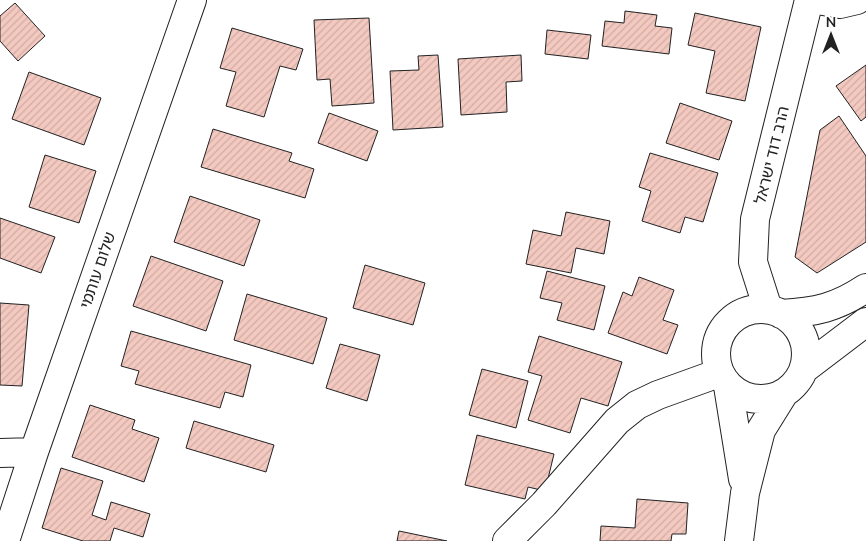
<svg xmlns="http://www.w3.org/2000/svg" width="866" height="541" font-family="'Nunito Sans','Noto Sans Hebrew',sans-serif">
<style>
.building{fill:url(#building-hatch);stroke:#222}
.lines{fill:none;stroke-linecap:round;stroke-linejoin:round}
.minor-casing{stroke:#222;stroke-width:30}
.minor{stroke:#fff;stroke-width:28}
.labels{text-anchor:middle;stroke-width:4;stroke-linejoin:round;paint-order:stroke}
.street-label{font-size:16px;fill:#222;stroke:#fff}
</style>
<defs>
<pattern id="building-hatch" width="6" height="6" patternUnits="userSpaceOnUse" patternTransform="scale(1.25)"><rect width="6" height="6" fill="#f3c9c0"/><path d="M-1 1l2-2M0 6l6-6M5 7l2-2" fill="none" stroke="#d0aca5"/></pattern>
</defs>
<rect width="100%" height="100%" fill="#fff"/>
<path class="building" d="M 15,3 L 45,36 L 18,61 L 0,41 L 0,16 Z
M 625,11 L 657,15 L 655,26 L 672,28 L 669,54 L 602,46 L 605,21 L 624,23 Z
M 695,13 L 761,27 L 745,101 L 706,93 L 715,51 L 688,45 Z
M 369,18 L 374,103 L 332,106 L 330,79 L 317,80 L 314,20 Z
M 232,28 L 303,49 L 296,70 L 280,66 L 264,117 L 226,106 L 236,72 L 220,68 Z
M 547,30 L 591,35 L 588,59 L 545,54 Z
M 438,55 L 443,127 L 393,130 L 390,71 L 419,70 L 418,56 Z
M 521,55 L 522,81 L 506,82 L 507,112 L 461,115 L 458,59 Z
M 866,65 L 866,117 L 861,121 L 836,86 Z
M 29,72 L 101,98 L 84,145 L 12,119 Z
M 680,103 L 732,121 L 719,160 L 666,143 Z
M 329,113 L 378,131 L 367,161 L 318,143 Z
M 839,116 L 866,156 L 866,242 L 817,273 L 795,257 L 820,130 Z
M 213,129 L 292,153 L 289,161 L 314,169 L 305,198 L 201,167 Z
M 650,153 L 718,173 L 703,222 L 685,217 L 680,233 L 642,221 L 651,191 L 639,187 Z
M 45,155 L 96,171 L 79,223 L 29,207 Z
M 190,196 L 260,220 L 244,266 L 174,242 Z
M 566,212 L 610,221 L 604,254 L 576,248 L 571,273 L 526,264 L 533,230 L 561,236 Z
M 0,218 L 55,237 L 41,273 L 0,258 Z
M 151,256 L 223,281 L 206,331 L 133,306 Z
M 365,265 L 425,283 L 413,325 L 353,308 Z
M 547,271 L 605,286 L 594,330 L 557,320 L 562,303 L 540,298 Z
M 639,277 L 674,290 L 663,320 L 678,325 L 667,354 L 608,333 L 623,292 L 632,296 Z
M 247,294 L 327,318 L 313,364 L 234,340 Z
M 0,303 L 29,305 L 22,386 L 0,385 Z
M 131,331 L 251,365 L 243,397 L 225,392 L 220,408 L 135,384 L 139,371 L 121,366 Z
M 539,336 L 622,362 L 608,406 L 581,398 L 570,433 L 528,420 L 542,376 L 528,372 Z
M 340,344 L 380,355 L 367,401 L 326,388 Z
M 482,369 L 528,381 L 516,428 L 469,415 Z
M 90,405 L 135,420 L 132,429 L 159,438 L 144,482 L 72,457 Z
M 194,421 L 274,445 L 266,472 L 186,448 Z
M 477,435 L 554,454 L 545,491 L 528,487 L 525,499 L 465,485 Z
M 61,468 L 103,481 L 92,515 L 106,520 L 111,502 L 150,514 L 143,537 L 114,528 L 110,541 L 83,541 L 42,528 Z
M 637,499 L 688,503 L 686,534 L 672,534 L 671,541 L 600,541 L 601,526 L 635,528 Z
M 399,531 L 447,541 L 397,541 Z"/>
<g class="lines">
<defs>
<path id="minor" d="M 818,0 L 840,4 L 857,0
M716 354a45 45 0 1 1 90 0a45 45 0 1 1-90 0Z
M 768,309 L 753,262 L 755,219 L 809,0
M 781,314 C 816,312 836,308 866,288
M 804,369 L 866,322
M 728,386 L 743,479
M 0,453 L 34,452
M 5,541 L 34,452 L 192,0
M 507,541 L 544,504 L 617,421 L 637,405 L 658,395 L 719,373
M 739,541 L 745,493 L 761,430 L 784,393"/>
</defs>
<use href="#minor" class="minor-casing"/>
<use href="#minor" class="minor"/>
</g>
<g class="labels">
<g class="street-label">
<text transform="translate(771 155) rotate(-76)" y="6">הרב דוד ישראל</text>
<text transform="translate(97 270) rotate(-71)" y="6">שלום עותמי</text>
</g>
</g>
<g transform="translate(831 35)" stroke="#ffffff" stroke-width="4" paint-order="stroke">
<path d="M0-4L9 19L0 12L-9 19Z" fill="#222222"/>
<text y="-8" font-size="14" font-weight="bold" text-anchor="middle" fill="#222222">N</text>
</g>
</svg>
